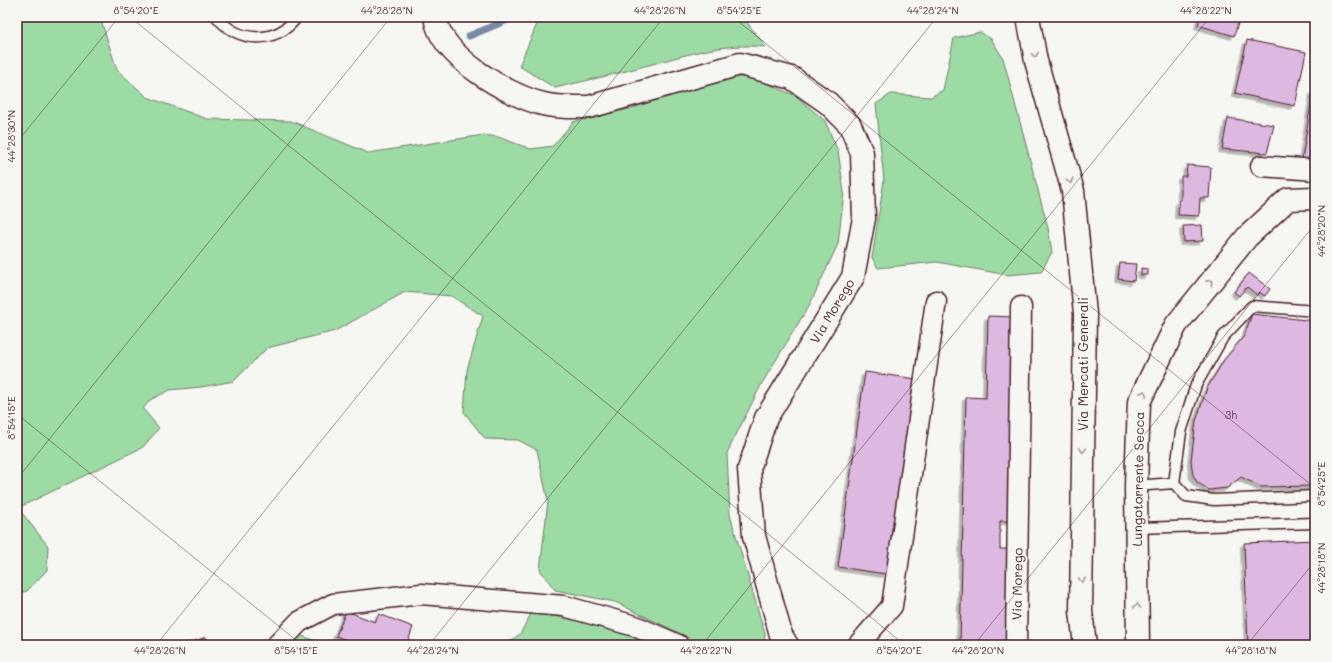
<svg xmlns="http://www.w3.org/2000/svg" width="1332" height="662" font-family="Mali,sans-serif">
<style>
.green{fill:#9cdba4;stroke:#737d68}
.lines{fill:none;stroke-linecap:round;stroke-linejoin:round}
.stream{stroke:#798aa6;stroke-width:7}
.building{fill:#ddb8e1;stroke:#4a1f2b;filter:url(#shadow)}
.service-casing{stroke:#4a1f2b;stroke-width:13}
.minor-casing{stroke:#4a1f2b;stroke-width:23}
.tertiary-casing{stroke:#4a1f2b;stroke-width:25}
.secondary-casing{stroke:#4a1f2b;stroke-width:25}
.primary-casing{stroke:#4a1f2b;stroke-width:25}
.service{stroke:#f6f6f2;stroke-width:10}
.minor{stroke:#f6f6f2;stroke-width:20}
.tertiary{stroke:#f6f6f2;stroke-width:22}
.secondary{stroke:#f6f6f2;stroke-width:22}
.primary{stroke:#f6f6f2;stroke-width:22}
.oneway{stroke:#a99598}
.ticks{fill:none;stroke:#4a1f2b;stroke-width:1;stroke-opacity:0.45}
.labels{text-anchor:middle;stroke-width:4;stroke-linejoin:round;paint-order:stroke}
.number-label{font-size:11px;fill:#6f4558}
.street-label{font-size:13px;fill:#4a1f2b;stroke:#f6f6f2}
.neatline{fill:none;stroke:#4a1f2b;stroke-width:1.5}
.ticks-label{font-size:10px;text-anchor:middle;fill:#4a1f2b}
</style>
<defs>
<filter id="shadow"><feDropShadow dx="-3.5" dy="3.5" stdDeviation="0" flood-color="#0004"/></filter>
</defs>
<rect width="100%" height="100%" fill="#f6f6f2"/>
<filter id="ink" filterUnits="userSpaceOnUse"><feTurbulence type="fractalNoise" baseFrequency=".025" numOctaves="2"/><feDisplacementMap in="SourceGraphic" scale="8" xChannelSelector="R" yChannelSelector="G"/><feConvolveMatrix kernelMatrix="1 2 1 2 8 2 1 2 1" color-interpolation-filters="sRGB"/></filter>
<g filter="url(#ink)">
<path class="green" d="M 17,17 L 100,17 L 117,70 L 147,97 L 207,119 L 291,121 L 368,153 L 484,135 L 498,137 L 531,149 L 553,146 L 573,122 L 633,108 L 726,75 L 757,79 L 796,96 L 825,121 L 838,151 L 844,192 L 838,244 L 810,304 L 761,385 L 727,453 L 730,515 L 765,634 L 764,645 L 704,645 L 615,602 L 555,590 L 540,570 L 548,501 L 537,450 L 518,440 L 485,439 L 464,412 L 467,370 L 483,316 L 451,296 L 405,292 L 335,331 L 267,348 L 234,381 L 201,387 L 170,390 L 150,400 L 143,409 L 159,428 L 143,447 L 18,508 L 48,546 L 47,570 L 27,591 L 17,594 Z
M 540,17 L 743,17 L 766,47 C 721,42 684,56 641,67 C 613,75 584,81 555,88 L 519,66 Z
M 980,32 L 991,39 L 1003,58 L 1048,228 L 1052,252 L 1041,272 L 1007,275 L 937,262 L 878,268 L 872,258 L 884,180 L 876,104 L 891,94 L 931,97 L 943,90 L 954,38 Z
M 532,612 L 587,622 L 658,645 L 505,645 L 520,634 Z
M 300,635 L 320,643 L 319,645 L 292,645 Z"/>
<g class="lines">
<path class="stream" d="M 469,36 L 515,17"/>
</g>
<path class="building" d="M 1200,17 L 1240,17 L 1234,36 L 1198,25 Z
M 1247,40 L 1306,52 L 1295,106 L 1235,93 Z
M 1313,91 L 1315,91 L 1315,160 L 1302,159 Z
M 1228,118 L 1274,125 L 1267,153 L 1222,149 Z
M 1187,165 L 1211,167 L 1209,198 L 1200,198 L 1199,216 L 1178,215 L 1179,200 L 1181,200 L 1181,176 L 1186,176 Z
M 1202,225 L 1203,241 L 1184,242 L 1183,226 Z
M 1120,263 L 1136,264 L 1134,281 L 1118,279 Z
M 1141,268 L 1148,269 L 1148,275 L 1141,275 Z
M 1249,273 L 1270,289 L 1265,296 L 1259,292 L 1257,295 L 1247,287 L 1239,296 L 1234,292 Z
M 1252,314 L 1315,321 L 1315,486 L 1261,487 L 1241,477 L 1227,488 L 1209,490 L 1197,482 L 1193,475 L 1191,461 L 1196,421 L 1207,388 L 1224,360 L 1244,336 Z
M 988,316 L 1015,317 L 1010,521 L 1000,521 L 1000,549 L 1009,549 L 1007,645 L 960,645 L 966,397 L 986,398 Z
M 865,372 L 917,379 L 886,574 L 838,567 Z
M 1315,540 L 1315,645 L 1248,645 L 1244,543 Z
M 346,611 L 375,622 L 379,614 L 413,627 L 407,644 L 403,642 L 402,645 L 359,645 L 336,636 Z
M 206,637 L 208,645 L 183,645 Z"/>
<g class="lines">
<defs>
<path id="service" d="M 217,17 C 238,43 276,45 297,17
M 1174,483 L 1181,432 L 1196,385 L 1223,337 L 1252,306 L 1315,311
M 1174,483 L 1186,496 L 1214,500 L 1315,496
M 1136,486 L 1174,483
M 1136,528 L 1315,523"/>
<path id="minor" d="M 1261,166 L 1315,170
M 277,645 L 299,622 L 333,604 L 421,594 L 564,606 L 635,626 L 678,645
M 858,645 L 892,606 L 936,301
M 1016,645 L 1021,307"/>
<path id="tertiary" d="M 435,17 C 441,57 507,95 543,104 C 559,108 574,107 589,107 L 740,64 L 792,78 L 828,103 L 850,125 L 862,153 L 864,218 L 853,277 L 766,418 L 749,469 L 754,536 L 781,635 L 787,645"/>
<path id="secondary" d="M 1138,645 L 1136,486 L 1139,402 L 1176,325 L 1247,237 L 1288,199 L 1315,198"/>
<path id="primary" d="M 1028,17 L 1036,61 L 1073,191 L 1085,314 L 1081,611 L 1085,645"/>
</defs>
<use href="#service" class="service-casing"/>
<use href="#minor" class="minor-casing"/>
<use href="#tertiary" class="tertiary-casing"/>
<use href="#secondary" class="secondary-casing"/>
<use href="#primary" class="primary-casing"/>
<use href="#service" class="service"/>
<use href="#minor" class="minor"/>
<use href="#tertiary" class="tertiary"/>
<use href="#secondary" class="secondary"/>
<use href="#primary" class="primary"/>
</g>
<defs><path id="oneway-chevron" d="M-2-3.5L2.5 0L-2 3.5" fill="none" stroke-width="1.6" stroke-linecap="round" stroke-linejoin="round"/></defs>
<g class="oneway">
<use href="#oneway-chevron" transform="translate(1035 55) rotate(79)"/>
<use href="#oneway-chevron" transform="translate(1070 181) rotate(74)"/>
<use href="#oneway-chevron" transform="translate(1210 282) rotate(-51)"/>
<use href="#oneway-chevron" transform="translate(1144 393) rotate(-65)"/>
<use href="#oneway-chevron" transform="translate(1083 450) rotate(91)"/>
<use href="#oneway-chevron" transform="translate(1082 580) rotate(91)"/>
<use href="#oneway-chevron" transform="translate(1137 606) rotate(-91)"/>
</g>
</g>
<path class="ticks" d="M 130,17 L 905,645M 733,17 L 1315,488M 17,142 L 119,17M 17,414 L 302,645M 17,479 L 391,17M 156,645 L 664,17M 429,645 L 937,17M 702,645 L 1210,17M 974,645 L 1315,224M 1247,645 L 1315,561"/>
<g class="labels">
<g class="number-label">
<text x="1231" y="419">3h</text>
</g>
<g class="street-label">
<text transform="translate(832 311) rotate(-59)" y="5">Via Morego</text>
<text transform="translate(1083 364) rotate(-90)" y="5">Via Mercati Generali</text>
<text transform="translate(1138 479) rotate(-89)" y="5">Lungotorrente Secca</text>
<text transform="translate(1017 584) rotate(-89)" y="5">Via Morego</text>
</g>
</g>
<rect width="1332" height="662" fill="none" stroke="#f6f6f2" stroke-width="44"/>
<rect x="22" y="22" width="1288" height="618" class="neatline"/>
<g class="ticks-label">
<text x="136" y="14">8°54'20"E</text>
<text x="387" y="14">44°28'28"N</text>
<text x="660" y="14">44°28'26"N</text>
<text x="739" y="14">8°54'25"E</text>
<text x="933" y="14">44°28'24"N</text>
<text x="1206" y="14">44°28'22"N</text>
<text transform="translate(11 136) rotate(-90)" y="4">44°28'30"N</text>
<text transform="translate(1321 231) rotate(-90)" y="4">44°28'20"N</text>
<text transform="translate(11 418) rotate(-90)" y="4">8°54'15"E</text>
<text transform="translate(1321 484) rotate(-90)" y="4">8°54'25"E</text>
<text transform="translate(1321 568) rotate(-90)" y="4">44°28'18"N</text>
<text x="160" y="654">44°28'26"N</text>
<text x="296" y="654">8°54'15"E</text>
<text x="433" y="654">44°28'24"N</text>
<text x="706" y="654">44°28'22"N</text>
<text x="899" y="654">8°54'20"E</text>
<text x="978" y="654">44°28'20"N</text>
<text x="1251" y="654">44°28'18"N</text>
</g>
</svg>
